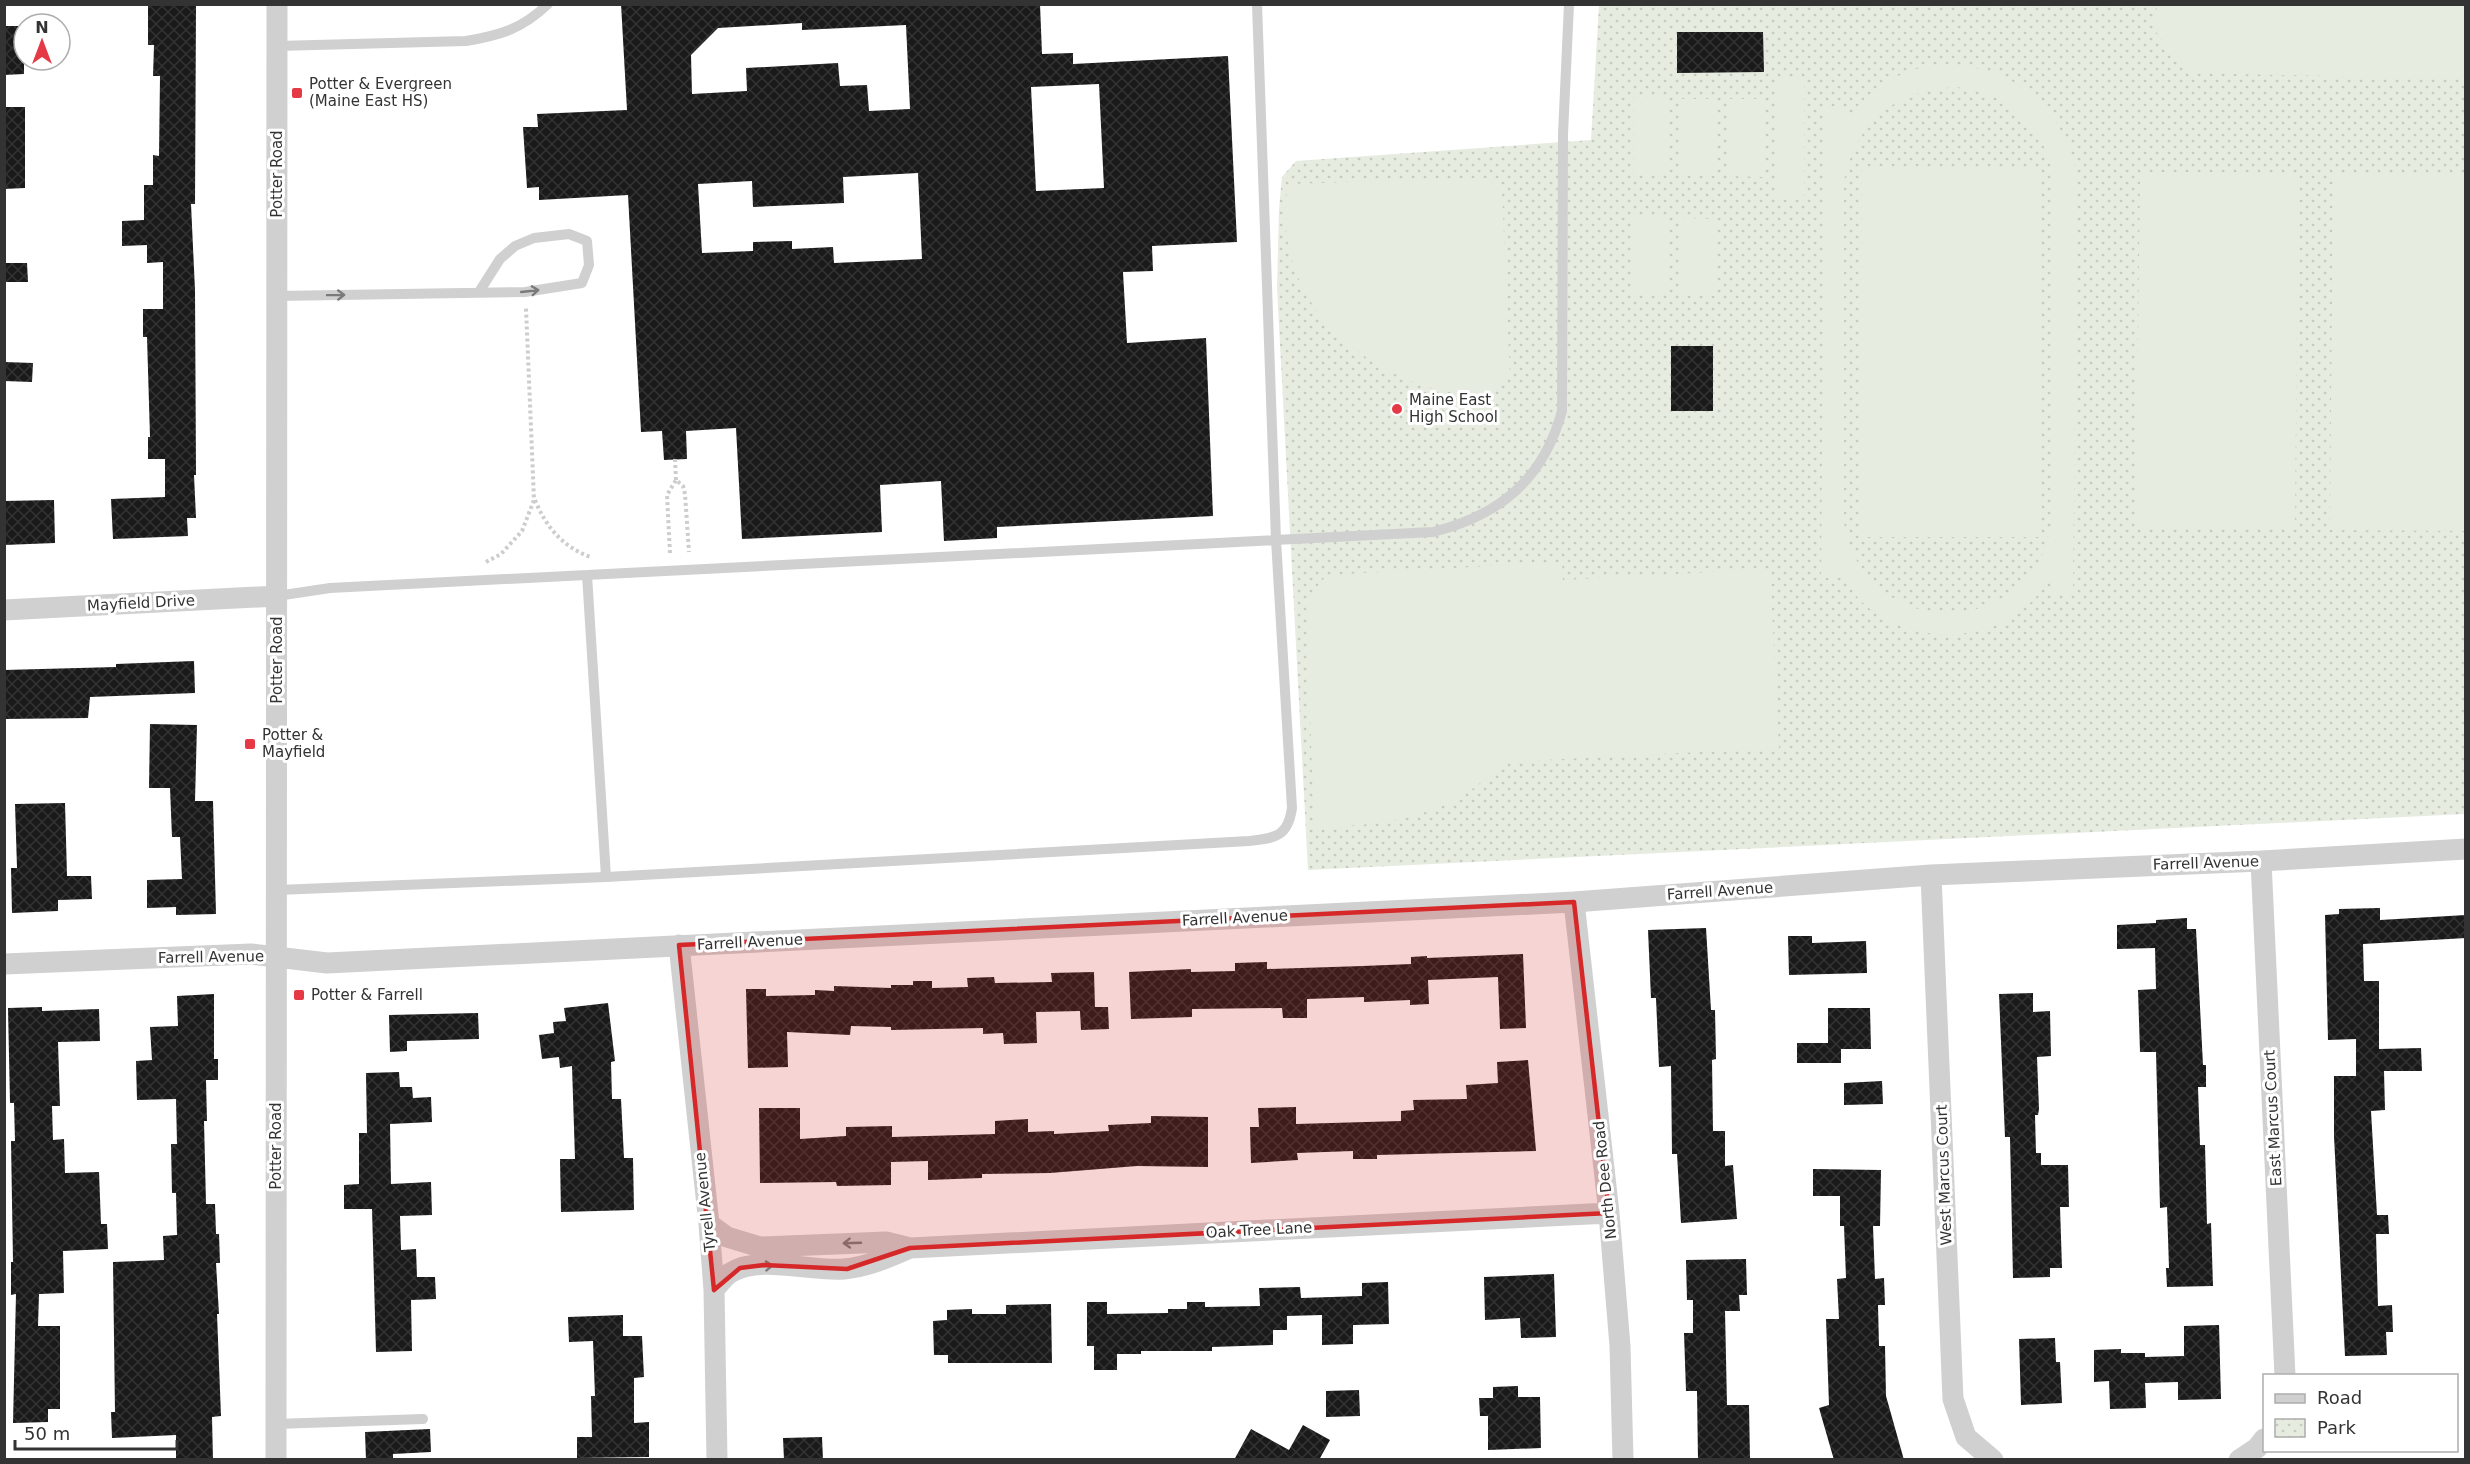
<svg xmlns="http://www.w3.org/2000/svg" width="2470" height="1464" font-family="'DejaVu Sans',sans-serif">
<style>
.park{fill:url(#park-dots)}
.pitch{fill:#e6ecdf;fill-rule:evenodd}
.building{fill:url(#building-cross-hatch);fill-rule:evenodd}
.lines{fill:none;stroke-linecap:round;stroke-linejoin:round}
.path{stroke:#cdcdcd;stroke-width:4;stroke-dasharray:3 3;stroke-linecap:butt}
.lane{stroke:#d0d0d0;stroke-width:10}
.street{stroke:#d0d0d0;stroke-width:21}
.oneway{stroke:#7a7a7a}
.marked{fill:#d62828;fill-opacity:0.2;stroke:#d62828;stroke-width:4.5;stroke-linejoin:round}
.poi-dot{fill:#e63946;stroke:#fff;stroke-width:2}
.labels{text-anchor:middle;stroke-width:6;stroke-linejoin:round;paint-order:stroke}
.poi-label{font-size:15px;fill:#333;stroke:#fff;text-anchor:start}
.street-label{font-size:15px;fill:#333;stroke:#fff}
</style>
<defs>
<pattern id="park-dots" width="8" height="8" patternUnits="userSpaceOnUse" patternTransform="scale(1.5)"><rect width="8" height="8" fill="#e6ecdf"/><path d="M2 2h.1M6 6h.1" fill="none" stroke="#c6cbc0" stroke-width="1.8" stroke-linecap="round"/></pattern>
<pattern id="building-cross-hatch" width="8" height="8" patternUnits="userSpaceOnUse" patternTransform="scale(1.5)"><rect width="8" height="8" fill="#1a1a1a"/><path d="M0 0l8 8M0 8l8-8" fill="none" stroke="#333"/></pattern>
</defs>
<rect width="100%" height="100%" fill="#fff"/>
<path class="park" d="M 1599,5 L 2465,5 L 2465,814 L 1308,870 L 1277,288 L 1279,209 L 1282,177 L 1296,161 L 1591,140 Z"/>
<path class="pitch" d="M 2157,5 L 2465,5 L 2465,79 L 2190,73 L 2155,31 Z
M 1941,64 C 2015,66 2064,105 2077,178 L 2073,594 L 2052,594 L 2050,581 C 2037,596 2024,612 2006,621 C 1962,643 1900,638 1863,603 C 1855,596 1850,586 1844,578 L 1821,578 L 1825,106 L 1847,107 L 1848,119 C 1870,86 1902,69 1941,64 ZM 1956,87 C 2009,93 2043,124 2053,176 L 2052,522 C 2048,538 2044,555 2035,569 C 2026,581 2013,592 2000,599 C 1935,636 1855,597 1844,523 L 1844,181 C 1857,120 1894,91 1956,87 Z
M 1777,79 L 1804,79 L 1804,200 L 1777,200 Z
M 1634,98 L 1669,98 L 1669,175 L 1634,175 Z
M 1681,99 L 1716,99 L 1716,176 L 1681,176 Z
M 1728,99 L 1763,99 L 1763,177 L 1728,176 Z
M 1862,166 L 2040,167 L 2039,537 L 1860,537 Z
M 2140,172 L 2298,173 L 2295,529 L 2136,528 Z
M 2333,174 L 2465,174 L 2465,531 L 2330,530 Z
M 1486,178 L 1502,189 L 1510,377 C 1504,381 1496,390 1488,393 C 1482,395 1472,393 1465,393 C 1402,391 1326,341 1300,282 C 1286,251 1282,217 1288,184 Z
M 1633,217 L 1668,217 L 1667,295 L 1632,295 Z
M 1681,218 L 1716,219 L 1715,296 L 1680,296 Z
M 1562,562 L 1563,580 L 1770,569 L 1779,748 L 1502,762 C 1454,818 1384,825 1314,828 L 1306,599 L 1327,575 Z"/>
<path class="building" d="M 148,4 L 196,4 L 195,204 L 191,204 L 195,290 L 196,475 L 194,475 L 196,518 L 187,518 L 188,536 L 113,539 L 111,499 L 165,497 L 165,459 L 148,459 L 148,437 L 150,437 L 147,337 L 143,337 L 143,309 L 163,309 L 163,262 L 147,263 L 147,245 L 122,246 L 122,221 L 144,220 L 144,185 L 153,185 L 153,155 L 159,156 L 160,76 L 153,76 L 154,45 L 148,45 Z
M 621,4 L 1040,4 L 1042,54 L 1073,53 L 1073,64 L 1228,56 L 1237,242 L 1152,246 L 1153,271 L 1123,272 L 1127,343 L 1206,338 L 1213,516 L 997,527 L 997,538 L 944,541 L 941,481 L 880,485 L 882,532 L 742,539 L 736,428 L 686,431 L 687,459 L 664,460 L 662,431 L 641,432 L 628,195 L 539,200 L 539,187 L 527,188 L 523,127 L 538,127 L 537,114 L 627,110 ZM 802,23 L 802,30 L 906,25 L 910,109 L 869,111 L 867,85 L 840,86 L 838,63 L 746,68 L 747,91 L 692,94 L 691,55 L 718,28 ZM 1099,84 L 1104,188 L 1036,191 L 1031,87 ZM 918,173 L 922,259 L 834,263 L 833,247 L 792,249 L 792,241 L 753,242 L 753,251 L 702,253 L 698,184 L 752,181 L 753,207 L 844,203 L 843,177 Z
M 4,26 L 24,26 L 24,74 L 4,75 Z
M 1677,32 L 1763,32 L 1764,72 L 1677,73 Z
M 4,107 L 25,107 L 25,188 L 4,189 Z
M 4,263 L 27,263 L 28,282 L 4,282 Z
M 1671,346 L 1713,346 L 1713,411 L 1671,411 Z
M 4,362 L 33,363 L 32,382 L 4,381 Z
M 54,500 L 55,543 L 4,545 L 4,501 Z
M 194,661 L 195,693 L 90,697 L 88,718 L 4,719 L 4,670 L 116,667 L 116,664 Z
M 150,724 L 197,725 L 195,801 L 213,801 L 216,914 L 176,915 L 176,907 L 147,908 L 147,880 L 182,879 L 180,837 L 172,837 L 170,788 L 149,788 Z
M 65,803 L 67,876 L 91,876 L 92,899 L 58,900 L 58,911 L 12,913 L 11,868 L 17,868 L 15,804 Z
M 2380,908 L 2380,920 L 2466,915 L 2466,938 L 2363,944 L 2364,981 L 2379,981 L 2379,1049 L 2421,1048 L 2422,1071 L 2384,1071 L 2385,1110 L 2371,1111 L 2377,1215 L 2388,1215 L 2389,1234 L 2376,1234 L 2378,1306 L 2392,1305 L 2393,1332 L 2386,1332 L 2387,1355 L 2345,1356 L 2334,1136 L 2334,1076 L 2356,1076 L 2356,1039 L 2328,1040 L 2325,915 L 2339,914 L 2339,909 Z
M 2187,918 L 2187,929 L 2196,929 L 2203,1065 L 2206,1065 L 2206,1087 L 2198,1087 L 2200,1145 L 2205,1145 L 2207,1224 L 2211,1223 L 2213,1286 L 2167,1287 L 2166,1268 L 2169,1268 L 2167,1207 L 2160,1208 L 2156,1052 L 2140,1052 L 2138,990 L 2156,989 L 2155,948 L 2117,949 L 2117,925 L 2156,923 L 2156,920 Z
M 1706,928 L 1711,1010 L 1715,1010 L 1716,1059 L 1712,1060 L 1713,1131 L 1725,1131 L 1725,1166 L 1733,1165 L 1737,1219 L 1681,1223 L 1677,1154 L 1672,1154 L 1671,1066 L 1659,1067 L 1656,998 L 1651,998 L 1648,930 Z
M 1788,936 L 1812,936 L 1812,943 L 1866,941 L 1867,973 L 1789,975 Z
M 1523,954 L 1526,1028 L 1500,1029 L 1498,977 L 1428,980 L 1429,1004 L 1410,1005 L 1410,1000 L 1364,1002 L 1364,997 L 1307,999 L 1307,1018 L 1283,1018 L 1282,1008 L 1192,1009 L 1192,1017 L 1131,1019 L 1129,972 L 1191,969 L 1191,972 L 1235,971 L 1235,963 L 1267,962 L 1267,969 L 1363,966 L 1411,964 L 1411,957 L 1427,956 L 1427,958 Z
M 1094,972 L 1095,1007 L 1108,1007 L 1109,1029 L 1081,1030 L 1080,1011 L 1036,1012 L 1037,1043 L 1004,1044 L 1003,1033 L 983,1034 L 983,1028 L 891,1030 L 891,1027 L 851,1026 L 850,1035 L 787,1032 L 788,1067 L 748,1068 L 746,989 L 766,989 L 766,996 L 815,995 L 815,990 L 834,991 L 834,986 L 891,988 L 891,985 L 913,985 L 913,981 L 932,981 L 932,988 L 968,987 L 967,978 L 994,977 L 995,983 L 1052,982 L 1051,973 Z
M 2033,993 L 2033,1012 L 2050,1011 L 2051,1056 L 2037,1057 L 2039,1109 L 2038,1115 L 2035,1115 L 2036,1153 L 2041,1153 L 2041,1165 L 2068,1165 L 2069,1207 L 2060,1207 L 2062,1268 L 2050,1268 L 2050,1277 L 2013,1278 L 2010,1137 L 2005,1137 L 1999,994 Z
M 214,994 L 214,1059 L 218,1059 L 218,1080 L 206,1080 L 207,1121 L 204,1121 L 206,1204 L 215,1204 L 216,1234 L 219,1234 L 220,1263 L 216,1263 L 219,1314 L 217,1314 L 221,1416 L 212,1417 L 213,1460 L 176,1460 L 176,1435 L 112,1438 L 111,1412 L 115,1412 L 113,1262 L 164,1260 L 163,1236 L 177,1235 L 176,1193 L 172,1193 L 171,1144 L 177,1144 L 176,1099 L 137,1100 L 136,1061 L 152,1060 L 150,1027 L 178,1026 L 177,996 Z
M 608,1003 L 615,1061 L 611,1062 L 612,1099 L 621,1099 L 624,1158 L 633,1158 L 634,1210 L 561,1212 L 560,1159 L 575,1159 L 572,1066 L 560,1068 L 559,1057 L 542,1059 L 539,1035 L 554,1033 L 553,1022 L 566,1021 L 564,1008 Z
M 42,1007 L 42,1011 L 99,1009 L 100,1041 L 58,1042 L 60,1106 L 52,1106 L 53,1140 L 64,1139 L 65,1173 L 99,1172 L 101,1224 L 107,1224 L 108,1249 L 63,1251 L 64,1293 L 39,1294 L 38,1326 L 60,1326 L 60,1409 L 48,1409 L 48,1422 L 13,1423 L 16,1294 L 11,1295 L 11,1262 L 13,1262 L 11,1141 L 15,1141 L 14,1103 L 10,1103 L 8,1008 Z
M 1828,1008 L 1870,1008 L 1871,1049 L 1841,1049 L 1841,1063 L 1797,1063 L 1797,1043 L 1828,1043 Z
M 478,1013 L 479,1039 L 407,1041 L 407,1051 L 390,1052 L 389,1015 Z
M 1528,1060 L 1536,1151 L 1377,1155 L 1377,1159 L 1353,1159 L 1353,1151 L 1297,1153 L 1298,1160 L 1251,1163 L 1250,1127 L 1259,1127 L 1258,1108 L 1296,1107 L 1296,1124 L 1401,1121 L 1401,1111 L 1414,1110 L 1413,1100 L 1467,1099 L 1466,1085 L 1498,1083 L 1497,1062 Z
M 399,1072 L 400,1087 L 412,1087 L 413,1098 L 431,1097 L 432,1122 L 390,1124 L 391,1184 L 431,1182 L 432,1215 L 400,1216 L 401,1250 L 416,1249 L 417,1277 L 435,1277 L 436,1299 L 411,1300 L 412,1351 L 376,1352 L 372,1209 L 344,1209 L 344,1185 L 359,1184 L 359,1133 L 367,1133 L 366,1073 Z
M 1882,1081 L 1883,1104 L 1844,1105 L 1844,1083 Z
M 759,1108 L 800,1108 L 800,1139 L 846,1136 L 846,1127 L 892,1126 L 892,1137 L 995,1134 L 995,1121 L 1028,1119 L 1028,1132 L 1054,1131 L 1054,1134 L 1109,1131 L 1108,1125 L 1151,1123 L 1151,1116 L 1208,1117 L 1208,1167 L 1137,1166 L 1050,1173 L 982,1174 L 982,1178 L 928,1180 L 928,1161 L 891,1162 L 891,1185 L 837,1186 L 836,1182 L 760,1183 Z
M 1813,1169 L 1881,1170 L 1880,1226 L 1873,1226 L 1875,1279 L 1884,1278 L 1885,1305 L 1878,1305 L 1879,1346 L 1885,1346 L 1886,1396 L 1904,1460 L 1834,1460 L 1819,1408 L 1829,1405 L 1826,1319 L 1839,1319 L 1837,1279 L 1846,1278 L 1844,1226 L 1840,1226 L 1840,1196 L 1813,1196 Z
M 1746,1259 L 1747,1295 L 1739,1295 L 1740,1311 L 1725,1311 L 1727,1405 L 1749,1405 L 1750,1460 L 1698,1460 L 1697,1391 L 1686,1391 L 1684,1333 L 1693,1333 L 1693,1300 L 1687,1300 L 1686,1260 Z
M 1554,1274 L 1556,1337 L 1521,1338 L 1520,1318 L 1485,1320 L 1484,1277 Z
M 1388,1282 L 1389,1324 L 1353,1325 L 1353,1344 L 1322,1345 L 1322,1315 L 1287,1316 L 1287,1330 L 1273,1330 L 1273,1345 L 1212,1347 L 1212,1351 L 1141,1351 L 1141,1354 L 1117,1354 L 1117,1370 L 1094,1370 L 1094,1346 L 1087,1346 L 1087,1302 L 1107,1302 L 1107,1314 L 1168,1313 L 1168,1309 L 1187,1309 L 1187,1302 L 1205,1302 L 1205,1307 L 1260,1306 L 1259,1288 L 1300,1287 L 1301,1298 L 1362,1296 L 1362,1283 Z
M 1051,1304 L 1052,1363 L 948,1363 L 948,1355 L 934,1355 L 933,1321 L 947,1320 L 947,1310 L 972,1309 L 972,1314 L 1006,1314 L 1006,1305 Z
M 623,1315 L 623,1336 L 642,1336 L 644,1377 L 634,1378 L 634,1423 L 649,1422 L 649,1457 L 577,1458 L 577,1437 L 592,1437 L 591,1396 L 595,1396 L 593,1341 L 569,1342 L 568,1317 Z
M 2219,1325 L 2221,1399 L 2178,1400 L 2178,1382 L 2145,1383 L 2146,1408 L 2110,1409 L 2109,1381 L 2094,1382 L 2094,1350 L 2121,1349 L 2121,1353 L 2145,1353 L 2145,1357 L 2184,1356 L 2184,1326 Z
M 2055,1338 L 2056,1362 L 2060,1362 L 2062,1403 L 2021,1405 L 2019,1339 Z
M 1518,1386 L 1518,1397 L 1540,1397 L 1541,1448 L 1488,1450 L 1488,1416 L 1480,1416 L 1479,1398 L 1493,1398 L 1493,1387 Z
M 1359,1390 L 1360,1416 L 1326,1417 L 1326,1391 Z
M 1303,1425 L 1330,1440 L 1319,1460 L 1234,1460 L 1251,1429 L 1289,1450 Z
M 430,1429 L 431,1452 L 393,1454 L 393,1460 L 366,1460 L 365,1432 Z
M 822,1437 L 823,1460 L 784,1460 L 783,1438 Z"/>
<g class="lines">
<path class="path" d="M 675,459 L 676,480
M 535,500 C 546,527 562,546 590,557
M 670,553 L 667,495 L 676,480 L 683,486 L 685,494 L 689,552
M 486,562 L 501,554 L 522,531 L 534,500 L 526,308"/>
<path class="lane" d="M 277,46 L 466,41 C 501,35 522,29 548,4
M 277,296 L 525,292 L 582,283 L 589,265 L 587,241 L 569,234 L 534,238 L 515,246 L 500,259 L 479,292
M 587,575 L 606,877
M 277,596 L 330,588 L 1433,532 C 1500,515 1543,480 1562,411 L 1563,134 L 1569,4
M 277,890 L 606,877 L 1249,841 C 1275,838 1288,837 1292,808 L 1276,540 L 1257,4
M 276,1424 L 423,1419"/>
<path class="street" d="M 4,610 L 277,596
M 2261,861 L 2285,1376
M 1931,875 L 1953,1399 L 1966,1437 L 1993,1460
M 1574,902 L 1609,1213 L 1620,1346 L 1623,1460
M 679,945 L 709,1224 L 714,1290 L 717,1460
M 4,964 L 251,954 L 327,963 L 1574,902 L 1931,875 L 2261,861 L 2466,849
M 709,1224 L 727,1237 L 760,1247 L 886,1242 L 910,1248
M 714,1290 C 719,1284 724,1277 730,1273 C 760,1254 810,1272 844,1269 C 867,1267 890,1257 910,1248 L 1609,1213
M 276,1460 L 277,4
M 2239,1460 L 2257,1448 L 2264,1439"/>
</g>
<defs><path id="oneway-shaft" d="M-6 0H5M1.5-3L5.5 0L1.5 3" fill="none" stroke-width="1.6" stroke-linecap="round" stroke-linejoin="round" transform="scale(1.5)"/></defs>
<g class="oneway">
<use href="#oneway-shaft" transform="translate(530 291) rotate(-6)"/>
<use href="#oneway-shaft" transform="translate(336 295) rotate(-1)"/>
<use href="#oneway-shaft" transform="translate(852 1243) rotate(178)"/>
<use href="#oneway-shaft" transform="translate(764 1266) rotate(-3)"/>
</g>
<path class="marked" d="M 1574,902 L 1609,1213 L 910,1248 L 847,1269 L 764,1265 L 740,1268 L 714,1290 L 679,945 Z"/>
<g class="poi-dot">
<rect x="291" y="87" width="12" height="12" rx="3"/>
<circle cx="1397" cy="409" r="6"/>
<rect x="244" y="738" width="12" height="12" rx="3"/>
<rect x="293" y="989" width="12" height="12" rx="3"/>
</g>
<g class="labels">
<g class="poi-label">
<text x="309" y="89">Potter &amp; Evergreen<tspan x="309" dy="17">(Maine East HS)</tspan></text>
<text x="1409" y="405">Maine East<tspan x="1409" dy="17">High School</tspan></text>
<text x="262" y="740">Potter &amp;<tspan x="262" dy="17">Mayfield</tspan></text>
<text x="311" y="1000">Potter &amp; Farrell</text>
</g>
<g class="street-label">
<text transform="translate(277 174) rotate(-90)" y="5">Potter Road</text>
<text transform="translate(141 603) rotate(-3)" y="5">Mayfield Drive</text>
<text transform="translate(277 660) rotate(-90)" y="5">Potter Road</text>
<text transform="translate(2206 863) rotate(-2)" y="5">Farrell Avenue</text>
<text transform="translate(1720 891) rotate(-4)" y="5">Farrell Avenue</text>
<text transform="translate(1235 918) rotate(-3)" y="5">Farrell Avenue</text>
<text transform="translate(750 942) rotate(-3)" y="5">Farrell Avenue</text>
<text transform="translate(211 957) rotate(-1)" y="5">Farrell Avenue</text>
<text transform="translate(2273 1118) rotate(-93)" y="5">East Marcus Court</text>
<text transform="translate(276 1146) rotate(-90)" y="5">Potter Road</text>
<text transform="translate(1944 1175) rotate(-92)" y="5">West Marcus Court</text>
<text transform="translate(1605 1180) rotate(-96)" y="5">North Dee Road</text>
<text transform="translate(705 1202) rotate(-96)" y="5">Tyrell Avenue</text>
<text transform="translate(1259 1230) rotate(-3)" y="5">Oak Tree Lane</text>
</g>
</g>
<rect width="2470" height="1464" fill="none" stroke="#333333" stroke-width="12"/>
<rect x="2263" y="1374" width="195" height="78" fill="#ffffff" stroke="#adadad" stroke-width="1.5"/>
<rect x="2275" y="1394" width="30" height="9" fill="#d0d0d0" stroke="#adadad" stroke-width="1.5"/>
<text x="2317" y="1404" font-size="18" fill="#333333">Road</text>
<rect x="2275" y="1419" width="30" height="18" fill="url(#park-dots)" stroke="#adadad" stroke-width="1.5"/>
<text x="2317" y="1434" font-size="18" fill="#333333">Park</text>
<g transform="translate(42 42)"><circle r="28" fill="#ffffff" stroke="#adadad" stroke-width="1.5"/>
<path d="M0-4.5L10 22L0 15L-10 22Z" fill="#e63946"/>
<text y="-9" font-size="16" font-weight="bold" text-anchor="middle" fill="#333333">N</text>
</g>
<path d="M15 1440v9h162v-9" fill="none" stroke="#333333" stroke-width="3"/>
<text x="24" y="1440" font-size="18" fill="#333333" stroke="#ffffff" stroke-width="4.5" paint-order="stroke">50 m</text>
</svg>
